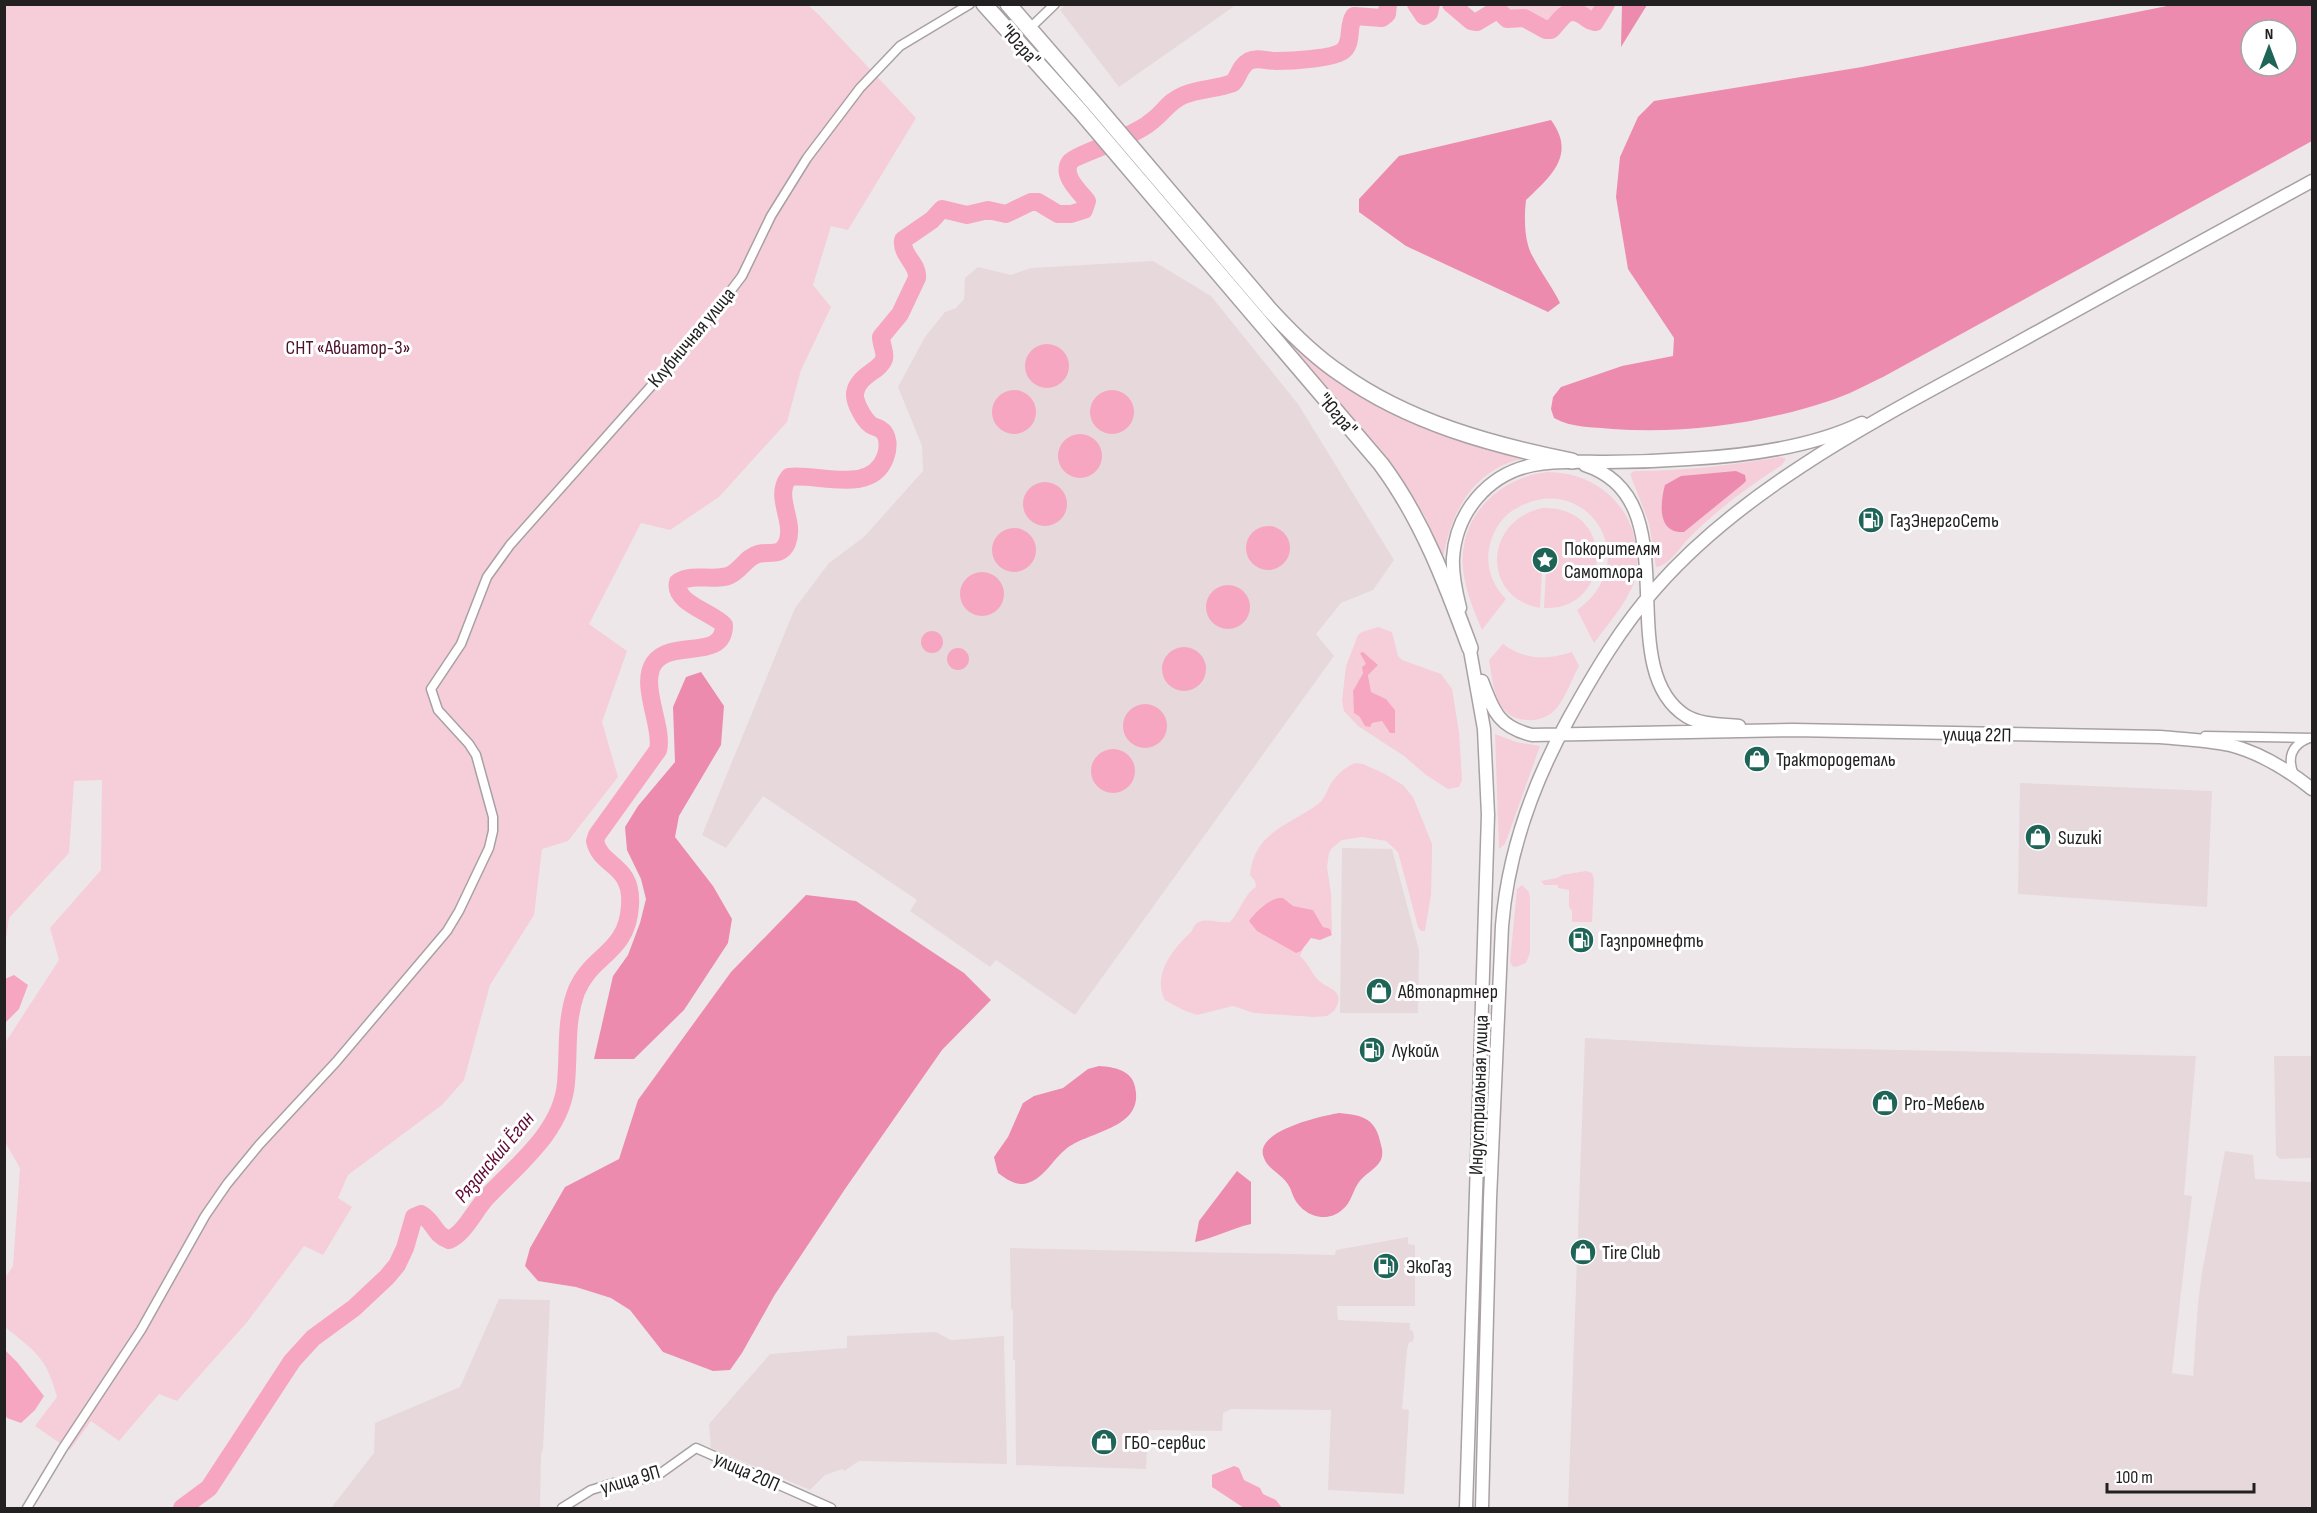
<svg xmlns="http://www.w3.org/2000/svg" width="2317" height="1513" font-family="'Sofia Sans Condensed',sans-serif">
<style>
.built{fill:#e7d8dc}
.green{fill:#f5ceda;fill-rule:evenodd}
.forest{fill:#ec8bae;fill-rule:evenodd}
.water{fill:#f6a6c1}
.lines{fill:none;stroke-linecap:round;stroke-linejoin:round}
.river{stroke:#f6a6c1;stroke-width:18}
.street-casing{stroke:#a8a1a3;stroke-width:11}
.primary-casing{stroke:#a8a1a3;stroke-width:15}
.highway-casing{stroke:#a8a1a3;stroke-width:18}
.street{stroke:#fff;stroke-width:8}
.primary{stroke:#fff;stroke-width:12}
.highway{stroke:#fff;stroke-width:15}
.labels{text-anchor:middle;stroke-width:6;stroke-linejoin:round;paint-order:stroke}
.street-label{font-size:20px;fill:#222020;stroke:#fff}
.park-label{font-size:20px;fill:#4d122c;stroke:#fff}
.poi-label{font-size:20px;fill:#222020;stroke:#fff;text-anchor:start}
.water-label{font-size:21px;font-style:italic;fill:#610834;stroke:#fff}
</style>
<rect width="100%" height="100%" fill="#eee7e9"/>
<path class="built" d="M 1066,4 L 1236,4 L 1236,5 L 1119,87 L 1060,10 Z
M 1153,261 L 1211,296 L 1298,404 L 1394,560 L 1373,590 L 1341,603 L 1316,634 L 1334,656 L 1075,1015 L 996,960 L 990,967 L 910,911 L 917,900 L 763,796 L 726,848 L 702,835 L 795,608 L 829,563 L 864,537 L 923,471 L 922,446 L 898,387 L 925,337 L 945,312 L 956,308 L 964,299 L 965,278 L 978,267 L 1011,275 L 1031,268 Z
M 2020,783 L 2212,791 L 2207,907 L 2018,894 Z
M 1342,848 L 1392,849 L 1419,950 L 1418,1013 L 1340,1013 Z
M 1585,1038 L 1751,1047 L 2196,1056 L 2184,1195 L 2192,1196 L 2172,1373 L 2193,1376 L 2198,1304 L 2202,1272 L 2225,1151 L 2253,1155 L 2255,1179 L 2312,1182 L 2312,1508 L 1568,1508 Z
M 2274,1056 L 2312,1056 L 2312,1158 L 2280,1159 L 2276,1155 Z
M 1408,1237 L 1408,1244 L 1415,1245 L 1415,1306 L 1337,1306 L 1338,1320 L 1410,1323 L 1410,1330 L 1413,1331 L 1414,1338 L 1412,1342 L 1409,1342 L 1407,1350 L 1402,1409 L 1409,1410 L 1404,1494 L 1328,1490 L 1331,1410 L 1231,1409 L 1223,1413 L 1222,1431 L 1148,1430 L 1146,1469 L 1016,1465 L 1015,1360 L 1013,1360 L 1013,1310 L 1011,1309 L 1010,1248 L 1335,1255 L 1336,1250 Z
M 499,1299 L 550,1300 L 543,1450 L 541,1454 L 540,1508 L 331,1508 L 374,1453 L 375,1423 L 460,1387 Z
M 936,1332 L 951,1340 L 1004,1336 L 1007,1464 L 859,1461 L 844,1471 L 843,1469 L 825,1475 L 810,1490 L 711,1448 L 709,1424 L 770,1354 L 847,1348 L 847,1336 Z"/>
<path class="green" d="M 807,4 L 819,15 L 916,118 L 848,230 L 831,226 L 813,285 L 831,307 L 801,370 L 787,422 L 719,497 L 670,530 L 641,523 L 589,624 L 627,651 L 602,722 L 618,777 L 568,841 L 542,849 L 534,915 L 490,985 L 464,1080 L 442,1105 L 348,1175 L 338,1198 L 352,1207 L 323,1255 L 304,1246 L 248,1321 L 177,1401 L 159,1394 L 119,1441 L 91,1421 L 70,1450 L 35,1426 L 57,1397 C 46,1356 35,1352 4,1326 L 5,1278 L 13,1266 L 20,1168 L 5,1142 L 5,1043 L 59,960 L 50,928 L 101,870 L 102,780 L 74,781 L 69,853 L 9,918 L 5,946 L 5,5 Z
M 1485,5 L 1485,4 L 1599,5 L 1595,15 C 1569,6 1570,5 1549,23 L 1530,14 L 1511,13 L 1508,9 L 1485,8 Z
M 1141,167 L 1288,339 L 1318,368 L 1370,401 L 1527,458 C 1477,466 1452,508 1444,554 L 1442,555 L 1424,515 L 1389,463 L 1138,170 Z
M 1781,457 L 1786,459 L 1782,465 C 1748,487 1715,511 1687,540 C 1679,549 1668,566 1656,567 L 1649,523 L 1630,474 L 1634,471 C 1684,471 1732,465 1781,457 Z
M 1547,472 C 1593,472 1631,502 1636,548 C 1638,560 1638,574 1633,585 C 1625,605 1607,625 1594,643 L 1577,610 C 1647,560 1585,469 1517,508 C 1503,515 1494,529 1490,544 C 1485,565 1491,584 1506,599 L 1482,630 C 1474,611 1465,590 1463,569 C 1458,517 1498,478 1547,472 Z
M 1542,508 C 1618,505 1612,612 1544,608 L 1546,571 C 1556,569 1559,560 1553,552 C 1541,546 1532,554 1536,566 L 1542,571 L 1540,608 C 1481,597 1484,521 1542,508 Z
M 1378,627 L 1392,632 L 1398,656 L 1402,660 L 1441,674 L 1452,689 L 1459,732 L 1462,780 L 1459,787 L 1448,789 L 1426,775 L 1404,756 L 1358,726 L 1344,711 L 1342,701 L 1346,666 L 1358,635 L 1362,632 ZM 1361,654 L 1377,665 L 1368,675 L 1371,692 L 1386,699 L 1395,710 L 1395,732 L 1390,733 L 1382,721 L 1371,723 L 1361,720 C 1346,687 1356,693 1366,664 Z
M 1503,644 C 1524,660 1548,660 1572,652 L 1579,666 C 1572,679 1566,696 1557,708 C 1550,716 1539,721 1528,720 C 1495,720 1493,684 1489,660 Z
M 1495,734 L 1516,742 L 1540,746 L 1505,844 L 1499,849 Z
M 1355,763 L 1363,764 L 1385,774 L 1403,785 L 1413,797 L 1424,824 L 1432,844 L 1432,854 L 1431,895 L 1425,931 L 1421,931 L 1418,927 L 1398,852 L 1386,841 L 1362,837 L 1342,840 L 1332,848 L 1329,853 L 1327,867 L 1331,893 L 1332,932 L 1323,927 L 1313,910 L 1293,906 L 1283,898 L 1278,898 L 1262,906 L 1252,917 C 1265,935 1279,947 1301,951 L 1304,947 L 1300,956 C 1309,964 1311,972 1317,979 C 1327,990 1348,989 1334,1011 L 1327,1016 L 1314,1017 L 1254,1013 L 1233,1006 L 1197,1015 L 1183,1010 L 1165,1000 C 1152,976 1172,950 1189,934 C 1193,931 1193,926 1197,923 C 1207,917 1219,924 1230,922 C 1240,912 1244,894 1256,887 L 1255,881 L 1250,875 C 1254,832 1288,826 1318,804 C 1324,800 1327,791 1330,785 C 1336,775 1345,767 1355,763 Z
M 1586,871 L 1592,873 L 1594,879 L 1592,922 L 1572,922 L 1572,911 L 1569,907 L 1569,890 L 1558,888 L 1558,885 L 1544,885 L 1541,881 L 1557,878 L 1562,875 Z
M 1522,885 L 1529,892 L 1530,899 L 1530,953 L 1526,963 L 1516,967 L 1512,966 L 1510,961 L 1517,889 Z"/>
<path class="forest" d="M 1622,5 L 1647,5 L 1621,47 Z
M 2172,5 L 2312,5 L 2312,141 L 1883,377 C 1866,385 1848,395 1829,401 C 1759,424 1685,434 1612,429 C 1592,427 1572,428 1554,418 L 1551,409 L 1553,397 L 1561,387 L 1622,366 L 1673,356 L 1674,338 L 1628,269 L 1616,197 L 1620,157 L 1638,117 L 1654,101 L 1862,67 ZM 2251,30 L 2287,30 L 2287,66 L 2251,66 Z
M 1551,120 C 1577,155 1550,177 1526,200 C 1524,218 1524,242 1533,257 C 1541,273 1552,286 1560,303 L 1548,312 L 1406,246 L 1359,212 L 1359,199 L 1399,156 Z
M 1736,471 L 1745,475 L 1746,481 L 1743,484 L 1684,532 C 1657,534 1660,503 1665,485 L 1681,476 Z
M 701,672 L 724,706 L 721,745 L 679,816 L 675,837 L 713,886 L 732,919 L 728,943 L 684,1010 L 634,1059 L 594,1059 L 613,976 L 628,955 L 640,923 L 646,899 L 641,879 L 627,850 L 625,827 L 638,806 L 675,762 L 673,707 L 686,677 Z
M 806,895 L 856,901 L 964,973 L 991,1000 L 942,1050 L 845,1189 L 774,1296 L 742,1353 L 730,1370 L 713,1371 L 663,1352 L 630,1310 L 611,1298 L 576,1287 L 538,1281 L 525,1266 L 530,1248 L 565,1187 L 619,1159 L 638,1100 L 731,972 Z
M 1099,1066 C 1114,1067 1132,1070 1135,1087 C 1145,1129 1088,1131 1066,1149 C 1052,1160 1042,1182 1023,1184 C 1014,1185 1005,1178 998,1173 L 994,1157 L 1008,1137 L 1023,1103 L 1034,1096 L 1063,1088 L 1088,1069 Z
M 1339,1113 C 1364,1115 1376,1119 1381,1145 C 1383,1151 1383,1158 1379,1163 C 1374,1170 1365,1174 1359,1182 C 1353,1190 1351,1203 1343,1209 C 1325,1226 1299,1214 1292,1193 C 1287,1175 1269,1172 1264,1158 C 1252,1131 1322,1116 1339,1113 Z
M 1237,1171 L 1251,1182 L 1251,1224 C 1232,1228 1215,1238 1195,1242 L 1199,1221 Z"/>
<path class="water" d="M1025 366a22 22 0 1 1 44 0a22 22 0 1 1-44 0Z
M992 412a22 22 0 1 1 44 0a22 22 0 1 1-44 0Z
M1090 412a22 22 0 1 1 44 0a22 22 0 1 1-44 0Z
M1058 456a22 22 0 1 1 44 0a22 22 0 1 1-44 0Z
M1023 504a22 22 0 1 1 44 0a22 22 0 1 1-44 0Z
M1246 548a22 22 0 1 1 44 0a22 22 0 1 1-44 0Z
M992 550a22 22 0 1 1 44 0a22 22 0 1 1-44 0Z
M960 594a22 22 0 1 1 44 0a22 22 0 1 1-44 0Z
M1206 607a22 22 0 1 1 44 0a22 22 0 1 1-44 0Z
M921 642a11 11 0 1 1 22 0a11 11 0 1 1-22 0Z
M1162 669a22 22 0 1 1 44 0a22 22 0 1 1-44 0Z
M947 659a11 11 0 1 1 22 0a11 11 0 1 1-22 0Z
M 1363,652 L 1378,665 L 1368,675 L 1371,692 L 1386,699 L 1395,710 L 1395,733 L 1390,733 L 1382,721 L 1372,723 L 1370,727 L 1365,726 L 1359,716 L 1354,713 L 1353,691 L 1363,673 L 1362,667 L 1366,664 L 1360,653 Z
M1123 726a22 22 0 1 1 44 0a22 22 0 1 1-44 0Z
M1091 771a22 22 0 1 1 44 0a22 22 0 1 1-44 0Z
M 1278,898 L 1283,898 L 1293,906 L 1313,910 L 1323,927 L 1330,929 L 1332,935 L 1320,940 L 1311,938 L 1301,951 L 1296,953 L 1257,931 L 1249,921 C 1257,910 1266,902 1278,898 Z
M 14,975 L 28,985 L 19,1009 L 5,1023 L 5,979 Z
M 5,1350 L 17,1362 L 44,1396 L 35,1410 L 21,1423 L 7,1418 L 5,1414 Z
M 1234,1466 L 1239,1468 L 1244,1480 L 1260,1488 L 1263,1494 L 1276,1500 L 1282,1508 L 1244,1508 L 1212,1487 L 1212,1475 Z"/>
<g class="lines">
<path class="river" d="M 1416,4 L 1424,16 L 1429,13 L 1431,4
M 1451,4 L 1471,21 L 1477,22 L 1495,11 L 1501,13 L 1507,19 L 1524,18 L 1546,30 L 1551,30 C 1560,21 1567,5 1582,15 C 1587,18 1588,21 1595,22 L 1606,4
M 182,1508 L 209,1488 L 292,1361 L 313,1338 L 354,1308 L 387,1277 L 397,1265 L 405,1248 L 414,1217 L 421,1214 C 435,1222 433,1234 449,1240 C 465,1233 474,1211 487,1197 C 518,1164 562,1131 566,1083 C 569,1052 565,1022 576,992 C 591,954 627,954 630,906 C 633,863 601,868 595,841 L 597,835 L 658,750 C 664,728 639,685 654,663 C 672,638 724,662 724,625 C 712,612 673,603 678,582 C 694,573 711,581 728,576 C 740,572 746,557 758,554 C 769,551 781,557 787,543 C 796,521 773,497 789,477 C 818,473 871,495 885,458 C 889,448 889,434 880,429 C 877,427 874,427 871,425 C 864,420 854,402 855,393 C 858,375 880,371 884,359 C 886,353 881,344 881,337 L 900,314 L 917,278 C 919,264 901,256 903,240 L 932,220 L 942,209 L 967,215 L 988,210 L 1006,214 L 1031,202 L 1038,202 L 1058,214 L 1071,214 L 1084,210 L 1087,201 C 1079,191 1061,175 1070,162 C 1073,157 1112,143 1120,139 C 1131,134 1143,129 1152,121 C 1164,112 1169,101 1184,95 C 1199,89 1217,89 1233,83 C 1239,76 1240,66 1249,61 C 1257,57 1267,61 1276,61 C 1289,61 1335,59 1344,50 C 1353,41 1347,26 1354,16 L 1382,18 L 1387,14 L 1388,4"/>
<defs>
<path id="street" d="M 1029,29 L 1055,4
M 2205,736 L 2312,738
M 2294,775 C 2287,758 2291,745 2309,738
M 27,1508 L 63,1448 L 141,1330 L 205,1216 L 227,1184 L 259,1145 L 336,1062 L 447,931 L 459,911 L 489,848 L 493,831 L 493,817 L 476,755 L 469,744 L 438,710 L 431,689 L 461,644 L 487,577 L 510,545 L 701,330 L 742,276 L 771,216 L 807,158 L 860,88 L 900,46 L 970,4
M 562,1508 L 591,1490 L 614,1483 L 649,1478 L 661,1473 L 696,1448 L 831,1508"/>
<path id="primary" d="M 1585,465 C 1693,500 1608,666 1686,716 C 1701,725 1722,724 1739,726
M 1460,608 C 1456,592 1452,574 1453,558 C 1456,512 1488,474 1533,465 C 1558,460 1582,462 1606,462 C 1634,462 1661,461 1688,459 C 1745,456 1810,448 1862,423
M 1482,681 C 1493,710 1498,727 1532,735 L 1793,730 L 2160,737 C 2183,739 2207,740 2230,745 C 2261,753 2288,770 2312,789
M 1466,1508 L 1488,815 L 1484,729 L 1468,639
M 1482,1508 L 1490,1199 L 1502,926 C 1508,851 1533,783 1569,718 C 1594,673 1621,627 1656,588 C 1748,483 1886,415 2008,348 C 2109,292 2211,236 2312,181"/>
<path id="highway" d="M 984,4 L 1081,112 L 1381,464 C 1422,519 1446,583 1470,648
M 1008,4 L 1093,102 L 1270,310 C 1292,334 1314,356 1341,374 C 1408,422 1492,445 1572,461"/>
</defs>
<use href="#street" class="street-casing"/>
<use href="#primary" class="primary-casing"/>
<use href="#highway" class="highway-casing"/>
<use href="#street" class="street"/>
<use href="#primary" class="primary"/>
<use href="#highway" class="highway"/>
</g>
<defs>
<symbol id="fuel-disc" viewBox="-11 -11 22 22"><circle r="9.5" fill="#1e6457" stroke="#fff"/><path d="M-5.5-6h7V0h2V4h1.3V-2.5L3-4.5l.8-.8L6-3V5H2.5V1h-1V6h-7ZM-4.2-4.7v3.2H.2V-4.7Z" fill="#fff"/></symbol>
<symbol id="sight-disc" viewBox="-11 -11 22 22"><circle r="9.5" fill="#1e6457" stroke="#fff"/><path d="M0-6L1.8-2.2L6-1.7L2.9 1.2L3.7 5.4L0 3.3L-3.7 5.4L-2.9 1.2L-6-1.7L-1.8-2.2Z" fill="#fff"/></symbol>
<symbol id="shop-disc" viewBox="-11 -11 22 22"><circle r="9.5" fill="#1e6457" stroke="#fff"/><path d="M-5-2.5h2.3a2.7 3.5 0 0 1 5.4 0H5L5.5 6h-11ZM-1.5-2.5h3a1.5 2.3 0 0 0-3 0Z" fill="#fff"/></symbol>
</defs>
<g fill-rule="evenodd">
<use href="#fuel-disc" x="1856" y="505" width="30" height="30"/>
<use href="#sight-disc" x="1530" y="545" width="30" height="30"/>
<use href="#shop-disc" x="1742" y="744" width="30" height="30"/>
<use href="#shop-disc" x="2023" y="822" width="30" height="30"/>
<use href="#fuel-disc" x="1566" y="925" width="30" height="30"/>
<use href="#shop-disc" x="1364" y="976" width="30" height="30"/>
<use href="#fuel-disc" x="1357" y="1035" width="30" height="30"/>
<use href="#shop-disc" x="1870" y="1088" width="30" height="30"/>
<use href="#shop-disc" x="1568" y="1237" width="30" height="30"/>
<use href="#fuel-disc" x="1371" y="1251" width="30" height="30"/>
<use href="#shop-disc" x="1089" y="1427" width="30" height="30"/>
</g>
<g class="labels">
<g class="street-label">
<text transform="translate(1021 45) rotate(48)" y="7">"Югра"</text>
<text transform="translate(691 337) rotate(-50)" y="7">Клубничная улица</text>
<text transform="translate(1338 414) rotate(49)" y="7">"Югра"</text>
<text transform="translate(1977 734) rotate(1)" y="7">улица 22П</text>
<text transform="translate(1478 1095) rotate(-88)" y="7">Индустриальная улица</text>
<text transform="translate(747 1471) rotate(24)" y="7">улица 20П</text>
<text transform="translate(630 1479) rotate(-16)" y="7">улица 9П</text>
</g>
<g class="park-label">
<text x="348" y="354">СНТ «Авиатор-3»</text>
</g>
<g class="poi-label">
<text x="1890" y="527">ГазЭнергоСеть</text>
<text x="1564" y="555">Покорителям<tspan x="1564" dy="23">Самотлора</tspan></text>
<text x="1776" y="766">Трактородеталь</text>
<text x="2058" y="844">Suzuki</text>
<text x="1600" y="947">Газпромнефть</text>
<text x="1398" y="998">Автопартнер</text>
<text x="1392" y="1057">Лукойл</text>
<text x="1904" y="1110">Pro-Мебель</text>
<text x="1602" y="1259">Tire Club</text>
<text x="1406" y="1273">ЭкоГаз</text>
<text x="1124" y="1449">ГБО-сервис</text>
</g>
<g class="water-label">
<text transform="translate(494 1157) rotate(-50)" y="7">Рязанский Ёган</text>
</g>
</g>
<rect width="2317" height="1513" fill="none" stroke="#222020" stroke-width="12"/>
<g transform="translate(2269 48)"><circle r="28" fill="#ffffff" stroke="#a7a6a6" stroke-width="1.5"/>
<path d="M0-4.5L10 22L0 15L-10 22Z" fill="#1e6457"/>
<text y="-9" font-size="16" font-weight="bold" text-anchor="middle" fill="#222020">N</text>
</g>
<path d="M2107 1483v9h147v-9" fill="none" stroke="#222020" stroke-width="3"/>
<text x="2116" y="1483" font-size="18" fill="#222020" stroke="#ffffff" stroke-width="4.5" paint-order="stroke">100 m</text>
</svg>
